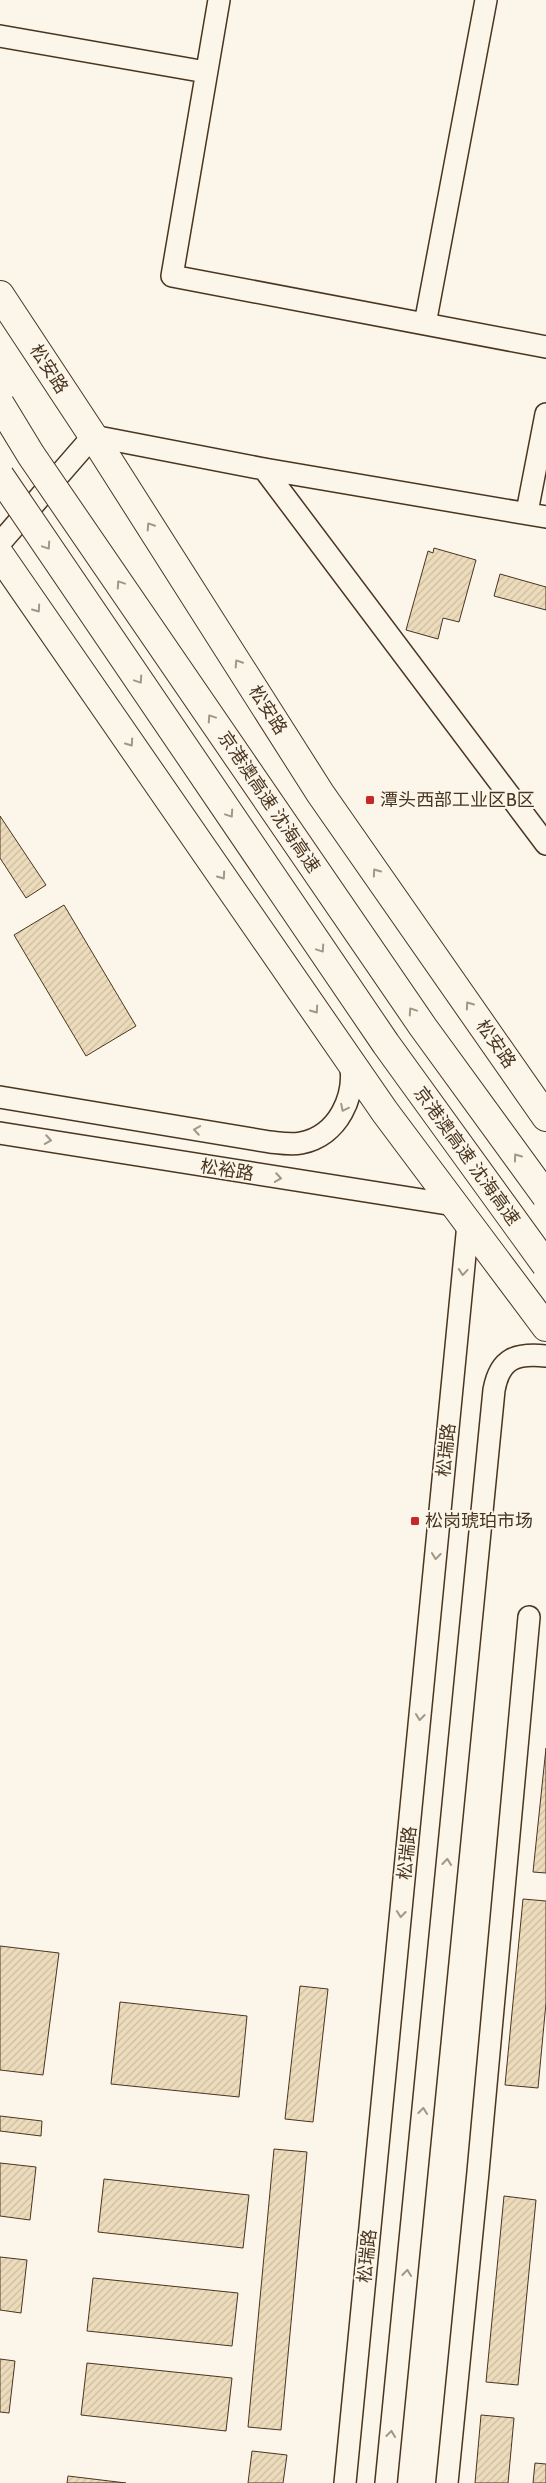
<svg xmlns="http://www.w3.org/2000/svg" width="546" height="2483" font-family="Cabin,'Noto Sans SC',sans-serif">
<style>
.building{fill:url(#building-hatch);stroke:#4a3520}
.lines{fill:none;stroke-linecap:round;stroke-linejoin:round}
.minor-casing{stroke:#4a3520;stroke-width:24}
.major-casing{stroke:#4a3520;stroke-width:30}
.minor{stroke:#fbf6e9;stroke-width:21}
.major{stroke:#fbf6e9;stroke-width:28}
.highway-bridge-casing{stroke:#4a3520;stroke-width:30;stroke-linecap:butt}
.highway-bridge{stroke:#fbf6e9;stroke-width:28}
.oneway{stroke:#a29684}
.poi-dot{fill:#c62828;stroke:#fbf6e9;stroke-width:2}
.labels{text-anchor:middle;stroke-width:4;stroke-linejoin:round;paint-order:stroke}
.street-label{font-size:18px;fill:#4a3520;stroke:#fbf6e9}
.poi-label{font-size:18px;fill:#4a3520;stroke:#fbf6e9;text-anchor:start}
</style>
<defs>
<pattern id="building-hatch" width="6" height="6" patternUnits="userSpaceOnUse" patternTransform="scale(1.25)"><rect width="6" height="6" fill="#ecdcbc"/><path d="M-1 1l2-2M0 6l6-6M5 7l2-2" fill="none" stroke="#ccbda1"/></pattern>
</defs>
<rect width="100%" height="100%" fill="#fbf6e9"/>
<path class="building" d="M 434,548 L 476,560 L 459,622 L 443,618 L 438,639 L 406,630 L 428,551 L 433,553 Z
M 500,574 L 546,587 L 546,610 L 494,596 Z
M 0,816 L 46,885 L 26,898 L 0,858 Z
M 64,905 L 136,1026 L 86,1056 L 14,935 Z
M 546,1748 L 546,1873 L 533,1872 Z
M 523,1899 L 546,1901 L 546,2003 L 538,2088 L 505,2085 Z
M 0,1946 L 59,1953 L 43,2075 L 0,2070 Z
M 300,1986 L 328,1989 L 313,2122 L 285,2119 Z
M 120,2002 L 247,2016 L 239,2097 L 111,2084 Z
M 0,2116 L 42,2121 L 41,2136 L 0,2131 Z
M 274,2149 L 307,2152 L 281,2430 L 248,2427 Z
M 0,2163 L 36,2167 L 30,2220 L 0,2216 Z
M 104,2179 L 249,2195 L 243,2248 L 98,2232 Z
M 504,2196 L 536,2200 L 518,2385 L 486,2382 Z
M 0,2257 L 27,2260 L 21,2313 L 0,2310 Z
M 93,2278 L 238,2293 L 232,2346 L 87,2331 Z
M 0,2359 L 15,2361 L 9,2413 L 0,2412 Z
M 87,2363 L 232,2378 L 226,2431 L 81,2415 Z
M 481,2415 L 514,2418 L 508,2483 L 475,2483 Z
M 252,2451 L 287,2455 L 283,2483 L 248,2483 Z
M 535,2463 L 546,2464 L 546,2483 L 533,2483 Z
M 68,2476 L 126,2483 L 67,2483 Z"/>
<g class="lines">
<defs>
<path id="minor" d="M 219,0 L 172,276 L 546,347
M 0,36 L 206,72
M 425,324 L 486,0
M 264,469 L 546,844
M 527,512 L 546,414
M 0,543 L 93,436 L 264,469 L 546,517
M 0,1097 L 270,1142 C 280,1143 291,1145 301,1143 C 338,1136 357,1096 350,1061
M 0,1133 L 454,1205
M 345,2483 L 468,1224
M 386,2483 L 494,1390 C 500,1358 516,1353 546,1356
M 447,2483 L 478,2172 L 529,1617"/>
<path id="major" d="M 0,295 L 93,436 L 320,793 L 546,1117
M 0,555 L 385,1112 L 546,1327"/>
</defs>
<use href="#minor" class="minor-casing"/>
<use href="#major" class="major-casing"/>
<use href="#minor" class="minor"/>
<use href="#major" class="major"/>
<defs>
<path id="highway-bridge" d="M 0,404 L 31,455 L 423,1027 L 546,1196
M 0,476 L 386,1044 L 546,1265"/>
</defs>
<use href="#highway-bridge" class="highway-bridge-casing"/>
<use href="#highway-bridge" class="highway-bridge"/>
</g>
<defs><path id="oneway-chevron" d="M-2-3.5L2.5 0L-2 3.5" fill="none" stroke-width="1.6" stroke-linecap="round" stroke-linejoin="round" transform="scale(1.25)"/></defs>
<g class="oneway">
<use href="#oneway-chevron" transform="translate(150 526) rotate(-123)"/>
<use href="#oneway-chevron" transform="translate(47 546) rotate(56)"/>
<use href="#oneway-chevron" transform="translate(120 584) rotate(-124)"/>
<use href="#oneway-chevron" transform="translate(37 609) rotate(55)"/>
<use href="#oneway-chevron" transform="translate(238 663) rotate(-123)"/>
<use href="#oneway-chevron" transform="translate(139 680) rotate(56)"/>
<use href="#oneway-chevron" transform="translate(211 718) rotate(-124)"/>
<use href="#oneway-chevron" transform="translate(130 743) rotate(55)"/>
<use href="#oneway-chevron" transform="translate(230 814) rotate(56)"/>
<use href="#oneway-chevron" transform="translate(376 872) rotate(-125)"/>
<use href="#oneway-chevron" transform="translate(222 876) rotate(55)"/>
<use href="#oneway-chevron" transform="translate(321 949) rotate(56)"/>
<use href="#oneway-chevron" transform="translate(469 1005) rotate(-125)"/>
<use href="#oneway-chevron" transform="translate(315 1010) rotate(55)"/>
<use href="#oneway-chevron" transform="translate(412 1011) rotate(-124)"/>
<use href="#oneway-chevron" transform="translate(344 1108) rotate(116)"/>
<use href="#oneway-chevron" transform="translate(197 1130) rotate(-171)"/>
<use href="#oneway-chevron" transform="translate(48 1140) rotate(9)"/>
<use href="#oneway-chevron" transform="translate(517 1157) rotate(-126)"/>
<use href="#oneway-chevron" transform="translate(278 1178) rotate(9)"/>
<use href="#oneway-chevron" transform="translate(463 1272) rotate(95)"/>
<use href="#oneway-chevron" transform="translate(436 1556) rotate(96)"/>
<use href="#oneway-chevron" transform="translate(420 1717) rotate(96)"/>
<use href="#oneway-chevron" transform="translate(447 1862) rotate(-84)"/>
<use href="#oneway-chevron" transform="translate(401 1914) rotate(96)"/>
<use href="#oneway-chevron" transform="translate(423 2111) rotate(-84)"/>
<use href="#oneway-chevron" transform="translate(407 2273) rotate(-84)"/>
<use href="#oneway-chevron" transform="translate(391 2434) rotate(-84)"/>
</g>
<g class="poi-dot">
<rect x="365" y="795" width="10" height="10" rx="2.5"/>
<rect x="410" y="1516" width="10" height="10" rx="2.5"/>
</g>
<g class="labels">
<g class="street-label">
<text transform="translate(49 369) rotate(57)" y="6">松安路</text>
<text transform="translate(268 710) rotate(57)" y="6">松安路</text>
<text transform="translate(269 802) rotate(56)" y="6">京港澳高速 沈海高速</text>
<text transform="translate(496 1044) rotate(55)" y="6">松安路</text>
<text transform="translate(467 1156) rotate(54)" y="6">京港澳高速 沈海高速</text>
<text transform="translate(227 1170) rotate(9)" y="6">松裕路</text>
<text transform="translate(446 1450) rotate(-84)" y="6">松瑞路</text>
<text transform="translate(407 1853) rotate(-84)" y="6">松瑞路</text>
<text transform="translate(367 2256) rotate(-84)" y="6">松瑞路</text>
</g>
<g class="poi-label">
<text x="380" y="806">潭头西部工业区B区</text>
<text x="425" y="1527">松岗琥珀市场</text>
</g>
</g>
</svg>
